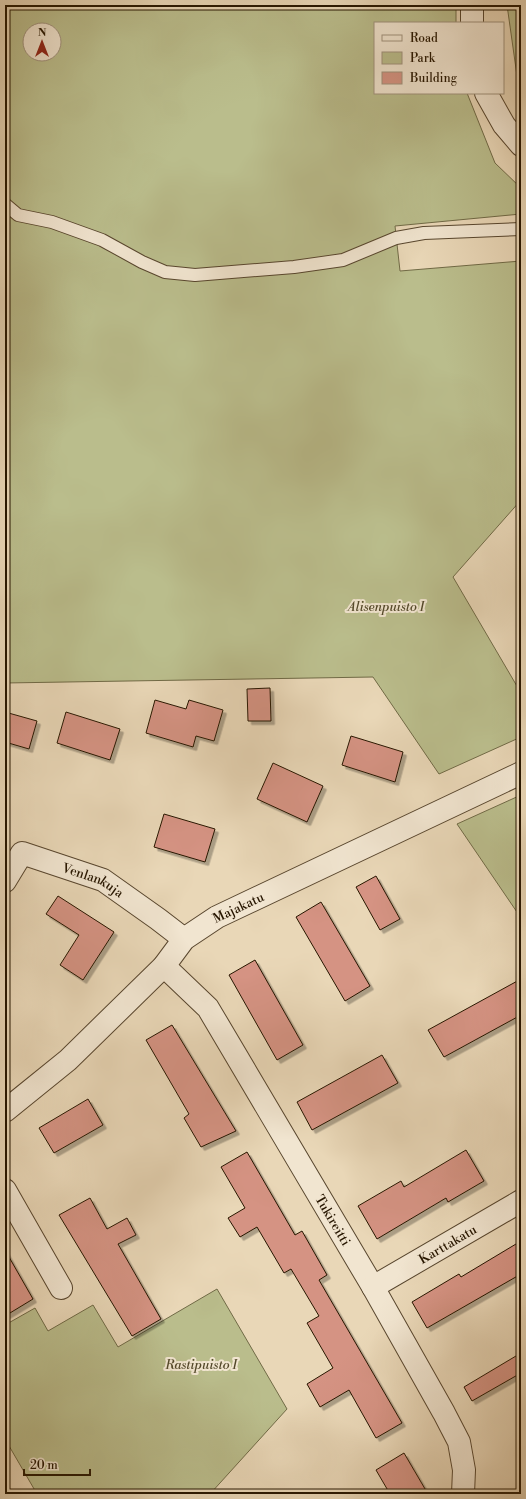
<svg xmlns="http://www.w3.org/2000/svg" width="526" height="1499" font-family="'Libre Bodoni',serif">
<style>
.green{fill:#babd8c;stroke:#706a46;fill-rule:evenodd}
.building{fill:#d59383;stroke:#271600;filter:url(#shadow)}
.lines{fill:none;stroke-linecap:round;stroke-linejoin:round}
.service-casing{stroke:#58462e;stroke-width:14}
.minor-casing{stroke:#58462e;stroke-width:24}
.tertiary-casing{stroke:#58462e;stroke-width:24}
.service{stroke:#f1e5d0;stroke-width:12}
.minor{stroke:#f1e5d0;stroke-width:22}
.tertiary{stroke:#f1e5d0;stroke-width:22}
.labels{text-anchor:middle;stroke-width:4;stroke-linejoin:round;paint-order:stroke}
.park-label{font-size:13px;font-style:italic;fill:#53482a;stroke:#f1e5d0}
.street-label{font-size:13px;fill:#271600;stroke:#f1e5d0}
</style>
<defs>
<filter id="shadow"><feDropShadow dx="3.5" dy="3.5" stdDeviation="0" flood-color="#0004"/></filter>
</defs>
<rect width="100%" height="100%" fill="#e9d7b7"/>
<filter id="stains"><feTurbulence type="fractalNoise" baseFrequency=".005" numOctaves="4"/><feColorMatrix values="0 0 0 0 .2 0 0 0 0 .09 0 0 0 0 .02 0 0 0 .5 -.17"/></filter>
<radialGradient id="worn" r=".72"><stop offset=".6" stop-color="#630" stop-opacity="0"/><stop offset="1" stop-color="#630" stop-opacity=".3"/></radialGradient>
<path class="green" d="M 5,5 L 456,5 L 456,23 L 375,23 L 375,93 L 467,93 L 495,163 L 521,188 L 521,214 L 395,226 L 400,271 L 521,261 L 521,500 L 453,577 L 521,693 L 521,737 L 439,774 L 373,677 L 5,683 ZM 30,30 L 54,30 L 54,54 L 30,54 Z
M 507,5 L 521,5 L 521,93 L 519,90 Z
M 521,795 L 521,918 L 457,824 Z
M 217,1289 L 287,1409 L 210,1494 L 37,1494 L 5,1439 L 5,1325 L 35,1308 L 48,1331 L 93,1305 L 118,1347 Z"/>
<path class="building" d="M 270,688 L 271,721 L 248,721 L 247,689 Z
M 155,700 L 186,709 L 189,700 L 223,710 L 214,741 L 196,736 L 193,747 L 146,733 Z
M 5,712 L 37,721 L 29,749 L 5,742 Z
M 66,712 L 120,729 L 110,760 L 57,743 Z
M 351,736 L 403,752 L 395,782 L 342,765 Z
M 273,763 L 323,786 L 307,822 L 257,799 Z
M 164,814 L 215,829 L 205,862 L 154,847 Z
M 376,876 L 400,919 L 380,930 L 356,887 Z
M 58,896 L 114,932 L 83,980 L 60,965 L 79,935 L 46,914 Z
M 321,902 L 370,986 L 345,1001 L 296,917 Z
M 255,960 L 303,1045 L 277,1060 L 229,975 Z
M 521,979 L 521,1015 L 444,1057 L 428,1030 Z
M 172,1025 L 236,1131 L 201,1147 L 184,1118 L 189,1114 L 146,1040 Z
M 382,1055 L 398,1083 L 312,1130 L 297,1102 Z
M 88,1099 L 103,1125 L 54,1153 L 39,1128 Z
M 466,1150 L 484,1181 L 448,1202 L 446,1198 L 377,1239 L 358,1206 L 401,1181 L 404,1187 Z
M 247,1152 L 295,1235 L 302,1231 L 327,1275 L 319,1280 L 402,1423 L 376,1438 L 349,1390 L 320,1407 L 307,1384 L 333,1368 L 307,1323 L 319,1316 L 291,1269 L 284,1273 L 257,1227 L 240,1237 L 228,1218 L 245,1208 L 221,1167 Z
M 90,1198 L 107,1229 L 127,1218 L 136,1235 L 118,1244 L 161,1319 L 132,1336 L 59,1215 Z
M 521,1241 L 521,1274 L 427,1328 L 412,1302 L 459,1274 L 461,1277 Z
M 5,1250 L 33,1299 L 5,1316 Z
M 521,1353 L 521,1373 L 472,1401 L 464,1387 Z
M 404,1453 L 428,1494 L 390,1494 L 376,1470 Z"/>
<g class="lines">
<defs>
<path id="service" d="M 5,204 L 18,215 L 52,222 L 102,240 L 142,262 L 165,272 L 195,275 L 294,267 L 343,260 L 396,238 L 424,233 L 521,229"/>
<g id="minor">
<path d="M 472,23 L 472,5"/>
<path d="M 486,93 L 504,125 L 521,145"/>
<path id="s1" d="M 5,881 L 22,853 L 103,880 L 158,919 L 184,939"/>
<path id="s2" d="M 164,966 L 208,1008 L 373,1287 L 444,1413 L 459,1442 L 464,1470 L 463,1494"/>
<path d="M 5,1190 L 61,1288"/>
<path id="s3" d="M 373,1287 L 521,1201"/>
</g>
<g id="tertiary">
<path id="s4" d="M 5,1111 L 68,1060 L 164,966 L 184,939 L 217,917 L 521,773"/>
</g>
</defs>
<use href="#service" class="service-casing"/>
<use href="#minor" class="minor-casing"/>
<use href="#tertiary" class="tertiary-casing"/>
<use href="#service" class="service"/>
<use href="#minor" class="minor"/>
<use href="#tertiary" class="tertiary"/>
</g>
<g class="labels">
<g class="park-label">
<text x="386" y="611">Alisenpuisto I</text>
<text x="201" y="1369">Rastipuisto I</text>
</g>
<g class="street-label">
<text dy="5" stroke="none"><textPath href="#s1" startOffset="109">Venlankuja</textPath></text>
<text dy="5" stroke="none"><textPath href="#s4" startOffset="312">Majakatu</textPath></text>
<text dy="5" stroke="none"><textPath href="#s2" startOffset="307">Tukireitti</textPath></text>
<text dy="5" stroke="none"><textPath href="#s3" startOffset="86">Karttakatu</textPath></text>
</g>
</g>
<rect width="526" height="1499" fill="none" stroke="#e9d7b7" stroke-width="20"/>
<rect x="6" y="6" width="514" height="1487" fill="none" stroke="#271600" stroke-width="2"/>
<rect x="10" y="10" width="506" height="1479" fill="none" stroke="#271600"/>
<rect x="374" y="22" width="130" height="72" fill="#f1e5d0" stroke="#a0927d"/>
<rect x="382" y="35" width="20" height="6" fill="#f1e5d0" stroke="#a0927d"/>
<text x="410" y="42" font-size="12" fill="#271600">Road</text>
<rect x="382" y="52" width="20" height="12" fill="#babd8c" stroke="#a0927d"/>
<text x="410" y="62" font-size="12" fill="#271600">Park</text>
<rect x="382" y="72" width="20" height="12" fill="#d59383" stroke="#a0927d"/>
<text x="410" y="82" font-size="12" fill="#271600">Building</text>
<g transform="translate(42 42)"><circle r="19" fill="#f1e5d0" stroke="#a0927d"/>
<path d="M0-3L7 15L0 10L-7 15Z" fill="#8f2418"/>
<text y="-6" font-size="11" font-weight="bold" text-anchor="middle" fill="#271600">N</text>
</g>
<path d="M24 1469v6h66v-6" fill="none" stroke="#271600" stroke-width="2"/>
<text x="30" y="1469" font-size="12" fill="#271600" stroke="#f1e5d0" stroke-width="3" paint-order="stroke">20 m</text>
<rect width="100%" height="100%" filter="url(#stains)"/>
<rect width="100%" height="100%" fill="url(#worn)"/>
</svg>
